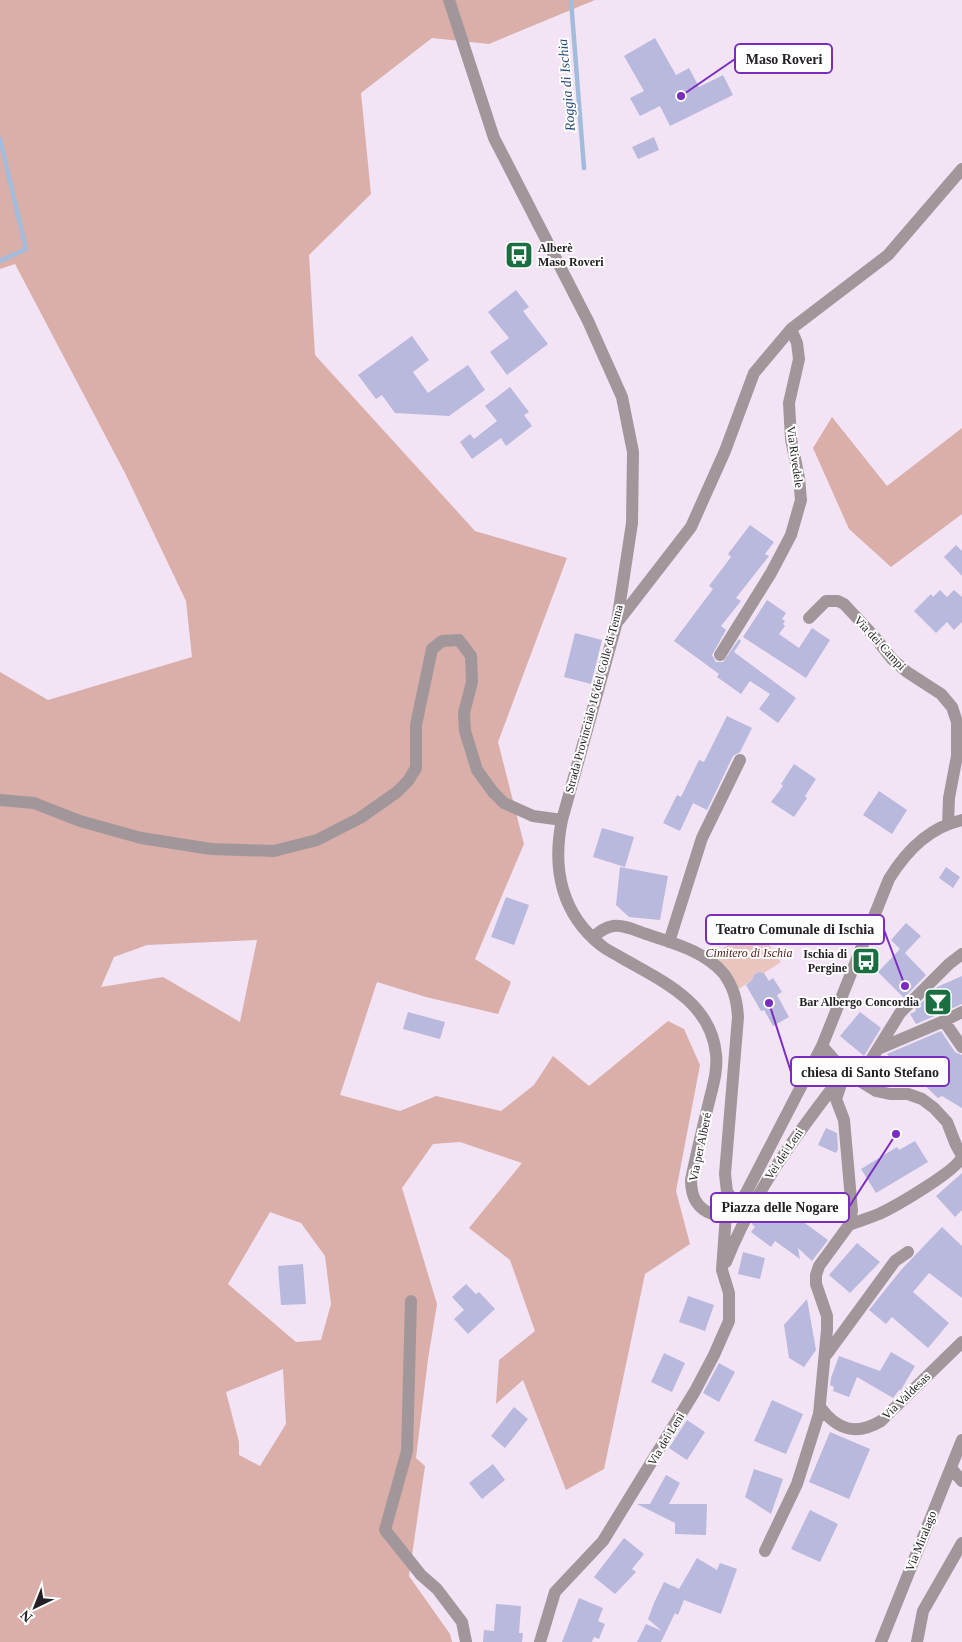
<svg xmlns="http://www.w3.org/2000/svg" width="962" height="1642" font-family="Georgia,serif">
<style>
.green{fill:#eac5c0}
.forest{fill:#daaea9;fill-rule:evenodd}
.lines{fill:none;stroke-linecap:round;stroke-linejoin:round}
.stream{stroke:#a3bcdb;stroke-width:4.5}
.building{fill:#b9b8dd}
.minor{stroke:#a1979b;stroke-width:12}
.labels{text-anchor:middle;stroke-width:4;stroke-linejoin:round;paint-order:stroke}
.poi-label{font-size:12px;font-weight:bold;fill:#252026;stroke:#fff;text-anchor:end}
.street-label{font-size:12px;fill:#252026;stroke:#fff}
.park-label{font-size:12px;font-style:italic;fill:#4d1815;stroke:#fff}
.water-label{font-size:14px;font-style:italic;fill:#284c75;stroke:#fff}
.leader{fill:none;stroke:#7b2cbf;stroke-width:2}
.callout-dot{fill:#7b2cbf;stroke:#fff;stroke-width:2}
.callout{fill:#fff;stroke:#7b2cbf;stroke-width:2}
.callout-label{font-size:14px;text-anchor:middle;font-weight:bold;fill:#252026}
</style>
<rect width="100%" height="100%" fill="#f2e4f5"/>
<path class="green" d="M 753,922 L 781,962 L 764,973 L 758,972 L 754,975 L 752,980 L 739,989 L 715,956 Z"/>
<path class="forest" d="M 0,0 L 595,0 L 489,44 L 432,38 L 361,93 L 371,194 L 309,255 L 315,355 L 475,531 L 567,558 L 498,742 L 524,844 L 475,959 L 511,982 L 498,1014 L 426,997 L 377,982 L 340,1095 L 400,1111 L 436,1096 L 501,1111 L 534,1085 L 553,1056 L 589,1086 L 668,1021 L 684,1029 L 700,1065 L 676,1191 L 690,1244 L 645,1274 L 604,1469 L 566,1490 L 523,1380 L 496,1404 L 499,1360 L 535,1331 L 510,1260 L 469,1228 L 522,1163 L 460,1142 L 433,1144 L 402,1188 L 437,1304 L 428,1359 L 416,1458 L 425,1466 L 409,1576 L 450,1634 L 452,1642 L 0,1642 L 0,672 L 48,700 L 192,657 L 186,601 L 126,475 L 15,264 L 0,269 ZM 257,940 L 240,1022 L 163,977 L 101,987 L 114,957 L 147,945 ZM 270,1212 L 301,1223 L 325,1256 L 331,1304 L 321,1340 L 296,1342 L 228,1284 ZM 283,1369 L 286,1424 L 260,1466 L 239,1455 L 239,1442 L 226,1392 Z
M 832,417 L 887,486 L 962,428 L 962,514 L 891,567 L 849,529 L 813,448 Z"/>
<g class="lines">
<path class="stream" d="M 571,0 L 584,168
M 0,139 L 26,249 L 0,261"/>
</g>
<path class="building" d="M 655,38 L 676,75 L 689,68 L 699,87 L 723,75 L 733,95 L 670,126 L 660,106 L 640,116 L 630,98 L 644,91 L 624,56 Z
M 654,137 L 659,150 L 638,159 L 632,147 Z
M 516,290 L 529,307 L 523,311 L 548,344 L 507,375 L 490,352 L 509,338 L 488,312 Z
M 412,336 L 429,360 L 413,372 L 428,393 L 468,365 L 485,390 L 449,416 L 395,413 L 382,395 L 376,399 L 358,375 Z
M 510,387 L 529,412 L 524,415 L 532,426 L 506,446 L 501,438 L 472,459 L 460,442 L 470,434 L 474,439 L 497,421 L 485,406 Z
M 750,525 L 774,542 L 765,554 L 769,556 L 736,598 L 741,601 L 721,626 L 726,630 L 712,655 L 716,662 L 723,662 L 739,639 L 741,641 L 734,652 L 796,698 L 778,723 L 759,709 L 770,694 L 750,681 L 741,694 L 717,677 L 719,674 L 674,641 L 713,589 L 709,586 L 731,557 L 728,554 Z
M 956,545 L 962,551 L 962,576 L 944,557 Z
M 940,590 L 947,597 L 954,590 L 962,597 L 962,622 L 954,630 L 947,622 L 936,633 L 914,611 L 931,594 L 933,597 Z
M 767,600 L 786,613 L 782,619 L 785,621 L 783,624 L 785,626 L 779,634 L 799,648 L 812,628 L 830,640 L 806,678 L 743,637 Z
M 575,633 L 602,640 L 591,684 L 564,677 Z
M 727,716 L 752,728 L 740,752 L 733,756 L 707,810 L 693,803 L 680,831 L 663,823 L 677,795 L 681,797 L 699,760 L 704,762 Z
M 794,764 L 816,779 L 805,796 L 807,798 L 794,817 L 771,802 L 783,786 L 781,784 Z
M 879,791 L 907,810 L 892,834 L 863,815 Z
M 602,828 L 634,837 L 625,867 L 593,857 Z
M 620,867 L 668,876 L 660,920 L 629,917 L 616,905 Z
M 946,867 L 960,877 L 953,888 L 939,878 Z
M 506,897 L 529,905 L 514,945 L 491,937 Z
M 906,923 L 921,936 L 905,953 L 926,975 L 904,998 L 878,972 L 900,949 L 891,940 Z
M 758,972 L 764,973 L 769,981 L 773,978 L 782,992 L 777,995 L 789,1017 L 773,1026 L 764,1010 L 761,1011 L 746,985 L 752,980 L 754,975 Z
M 962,976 L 962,1004 L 916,1024 L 910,1014 L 916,1011 L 915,1009 L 937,987 Z
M 408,1012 L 445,1022 L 440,1039 L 403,1029 Z
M 860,1012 L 881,1028 L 864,1056 L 840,1036 Z
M 941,1031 L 955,1052 L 962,1055 L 962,1108 L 942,1096 L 938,1098 L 920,1081 L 913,1087 L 911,1087 L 901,1073 L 890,1086 L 879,1083 L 876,1081 L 893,1062 L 887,1054 Z
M 826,1128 L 837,1133 L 838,1149 L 836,1153 L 818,1145 Z
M 915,1141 L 928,1162 L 876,1193 L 861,1169 L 897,1147 L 899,1150 Z
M 962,1173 L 962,1210 L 955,1217 L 936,1196 Z
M 767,1198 L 789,1214 L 795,1207 L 806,1216 L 802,1221 L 828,1240 L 812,1261 L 798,1248 L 800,1259 L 775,1241 L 771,1247 L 751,1232 L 755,1227 L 752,1224 Z
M 942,1227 L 962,1246 L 962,1298 L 929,1273 L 913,1292 L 949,1323 L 928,1348 L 892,1317 L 886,1324 L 869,1310 L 901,1270 Z
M 857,1243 L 880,1262 L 850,1293 L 829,1275 Z
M 743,1252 L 765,1258 L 760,1279 L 738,1274 Z
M 303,1264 L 306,1304 L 281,1305 L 278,1266 Z
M 466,1284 L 476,1294 L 479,1292 L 495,1309 L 468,1334 L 454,1319 L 464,1310 L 452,1297 Z
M 688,1296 L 714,1305 L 705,1331 L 679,1322 Z
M 807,1299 L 816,1350 L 804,1367 L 789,1358 L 784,1325 Z
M 891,1352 L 915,1366 L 901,1390 L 899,1390 L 893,1398 L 857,1377 L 849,1397 L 833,1391 L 834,1387 L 830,1385 L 831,1378 L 839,1356 L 880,1371 Z
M 664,1353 L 685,1363 L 672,1392 L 651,1382 Z
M 719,1363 L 735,1372 L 719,1402 L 703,1393 Z
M 772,1400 L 803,1414 L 786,1454 L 754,1441 Z
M 514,1407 L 528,1419 L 505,1448 L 491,1436 Z
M 687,1420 L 705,1432 L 687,1460 L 669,1448 Z
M 830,1432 L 870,1449 L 849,1499 L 809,1482 Z
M 493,1464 L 505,1480 L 482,1499 L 469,1483 Z
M 754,1469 L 783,1479 L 771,1514 L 745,1497 Z
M 666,1475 L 680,1483 L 669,1504 L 707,1504 L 706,1535 L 675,1534 L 675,1523 L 637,1504 L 650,1504 Z
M 810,1510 L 838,1524 L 820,1562 L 791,1549 Z
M 624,1538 L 644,1554 L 632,1569 L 636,1572 L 615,1594 L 594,1577 Z
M 697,1558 L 717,1570 L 720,1563 L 737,1569 L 721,1614 L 684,1600 L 678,1615 L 675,1613 L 661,1642 L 637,1642 L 646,1624 L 662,1631 L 648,1619 L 654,1603 L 664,1582 L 679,1589 Z
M 579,1598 L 603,1608 L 598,1621 L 605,1624 L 599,1639 L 594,1637 L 592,1642 L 562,1642 Z
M 496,1604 L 521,1606 L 519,1633 L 523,1633 L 522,1642 L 483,1642 L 484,1630 L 494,1631 Z"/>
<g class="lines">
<path class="minor" d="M 449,0 L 494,138 L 588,321 L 622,397 L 633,452 L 632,523 L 617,622 L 562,820 C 552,868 561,914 602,946 C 608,951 616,954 622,958 C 662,981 711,1002 716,1054 C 718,1071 712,1089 708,1106 C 702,1131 696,1155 691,1180 C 691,1196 696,1208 712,1214 C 716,1215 723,1216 727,1213 C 735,1209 741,1200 746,1193 L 822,1046 L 889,879 C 906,851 929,827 962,820
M 809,618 L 826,601 L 838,601 L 844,604 L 873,635 L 892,659 L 907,672 L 941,694 L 952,707 L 957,722 L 957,756 L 949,798 L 948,824
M 619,620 L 691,527 L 725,451 L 754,373 L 791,329 L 888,255 L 962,169
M 720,655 L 771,573 L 791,535 L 801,500 L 799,478 L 791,439 L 789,403 L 799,359 L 797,343 L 791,329
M 0,800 L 34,803 L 80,821 L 141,838 L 211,849 L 274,851 L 317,840 L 360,818 L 397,792 L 408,781 L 416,768 L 416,725 L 432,649 L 442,641 L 459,640 L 471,656 L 472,682 L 464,713 L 465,731 L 477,770 L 493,792 L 504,803 L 533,816 L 562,820
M 593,937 C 599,932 605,927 613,926 C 623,924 637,931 646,934 C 673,943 705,951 724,974 C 734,988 737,1001 738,1017 L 725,1174 L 727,1192 L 737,1205
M 669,942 L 702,838 L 740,760
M 944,1021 L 962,1047
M 822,1046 L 845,1072 L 866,1068 L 900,1013 L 949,964 L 962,954
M 878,1049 L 944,1021 L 962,1012
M 845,1072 L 876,1091 L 890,1094 L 908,1094 L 922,1099 L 934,1108 L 947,1122 L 956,1145 L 962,1156 C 959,1170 894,1207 879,1214 C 869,1218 859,1221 849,1225
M 726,1262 C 753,1194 793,1139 837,1082
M 411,1301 L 407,1451 L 385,1530 L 421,1575 L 437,1589 L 462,1622 L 466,1642
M 827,1354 L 895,1261 L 908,1252
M 820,1407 C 837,1430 856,1436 881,1421 L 962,1342
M 951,1468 L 962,1481
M 765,1551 L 797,1484 L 819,1414 L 827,1330 L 827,1316 L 816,1284 L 816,1275 L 819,1266 L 849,1225 L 852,1211 L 844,1120 L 836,1099 L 845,1072
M 540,1642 L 555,1592 L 603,1541 L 695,1391 L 714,1355 L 729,1321 L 729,1293 L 722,1270 L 726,1214
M 881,1642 L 962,1440
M 917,1642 L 923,1611 L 962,1543"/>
</g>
<defs>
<symbol id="bus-square" viewBox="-11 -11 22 22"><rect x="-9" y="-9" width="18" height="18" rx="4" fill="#1b6e40" stroke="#fff"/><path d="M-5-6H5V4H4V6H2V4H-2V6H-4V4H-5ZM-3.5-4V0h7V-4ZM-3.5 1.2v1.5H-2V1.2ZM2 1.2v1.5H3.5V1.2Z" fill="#fff"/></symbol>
<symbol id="bar-square" viewBox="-11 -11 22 22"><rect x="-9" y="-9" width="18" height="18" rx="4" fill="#1b6e40" stroke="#fff"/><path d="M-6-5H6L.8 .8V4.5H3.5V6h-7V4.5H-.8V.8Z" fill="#fff"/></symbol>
</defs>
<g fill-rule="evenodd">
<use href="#bus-square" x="503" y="239" width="32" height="32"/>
<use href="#bus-square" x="850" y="945" width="32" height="32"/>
<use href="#bar-square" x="922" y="986" width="32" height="32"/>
</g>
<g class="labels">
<g class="poi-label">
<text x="538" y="252" text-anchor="start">Alberè<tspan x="538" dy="14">Maso Roveri</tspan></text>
<text x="847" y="958">Ischia di<tspan x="847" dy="14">Pergine</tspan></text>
<text x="919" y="1006">Bar Albergo Concordia</text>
</g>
<g class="street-label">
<text transform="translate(795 457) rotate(82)" y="4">Via Rivedele</text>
<text transform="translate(880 643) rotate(47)" y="4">Via dei Campi</text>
<text transform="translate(594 699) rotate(-75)" y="4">Strada Provinciale 16 del Colle di Tenna</text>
<text transform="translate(700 1147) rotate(-78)" y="4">Via per Alberé</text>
<text transform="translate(784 1154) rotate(-56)" y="4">Vei dei Leni</text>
<text transform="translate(906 1396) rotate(-44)" y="4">Via Valdesas</text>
<text transform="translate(666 1439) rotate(-59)" y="4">Via dei Leni</text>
<text transform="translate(921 1541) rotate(-68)" y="4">Via Miralago</text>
</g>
<g class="park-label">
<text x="749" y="957">Cimitero di Ischia</text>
</g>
<g class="water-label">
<text transform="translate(566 85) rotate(-95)" y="5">Roggia di Ischia</text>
</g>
</g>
<path class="leader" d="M681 96L735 59M905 986L884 930M769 1003L791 1072M896 1134L849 1207"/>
<g class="callout-dot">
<circle cx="681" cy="96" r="5"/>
<circle cx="905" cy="986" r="5"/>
<circle cx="769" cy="1003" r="5"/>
<circle cx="896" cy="1134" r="5"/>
</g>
<g class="callout">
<rect x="735" y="44" width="97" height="29" rx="5"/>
<rect x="706" y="915" width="178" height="29" rx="5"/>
<rect x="791" y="1057" width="158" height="29" rx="5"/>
<rect x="711" y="1193" width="138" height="29" rx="5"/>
</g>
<g class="callout-label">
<text x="784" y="64">Maso Roveri</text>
<text x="795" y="934">Teatro Comunale di Ischia</text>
<text x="870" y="1077">chiesa di Santo Stefano</text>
<text x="780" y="1212">Piazza delle Nogare</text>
</g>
<g transform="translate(35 1607) rotate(223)" stroke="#ffffff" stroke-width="4" paint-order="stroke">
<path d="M0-4L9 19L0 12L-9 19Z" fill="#252026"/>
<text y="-8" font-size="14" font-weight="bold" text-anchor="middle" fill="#252026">N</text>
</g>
</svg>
